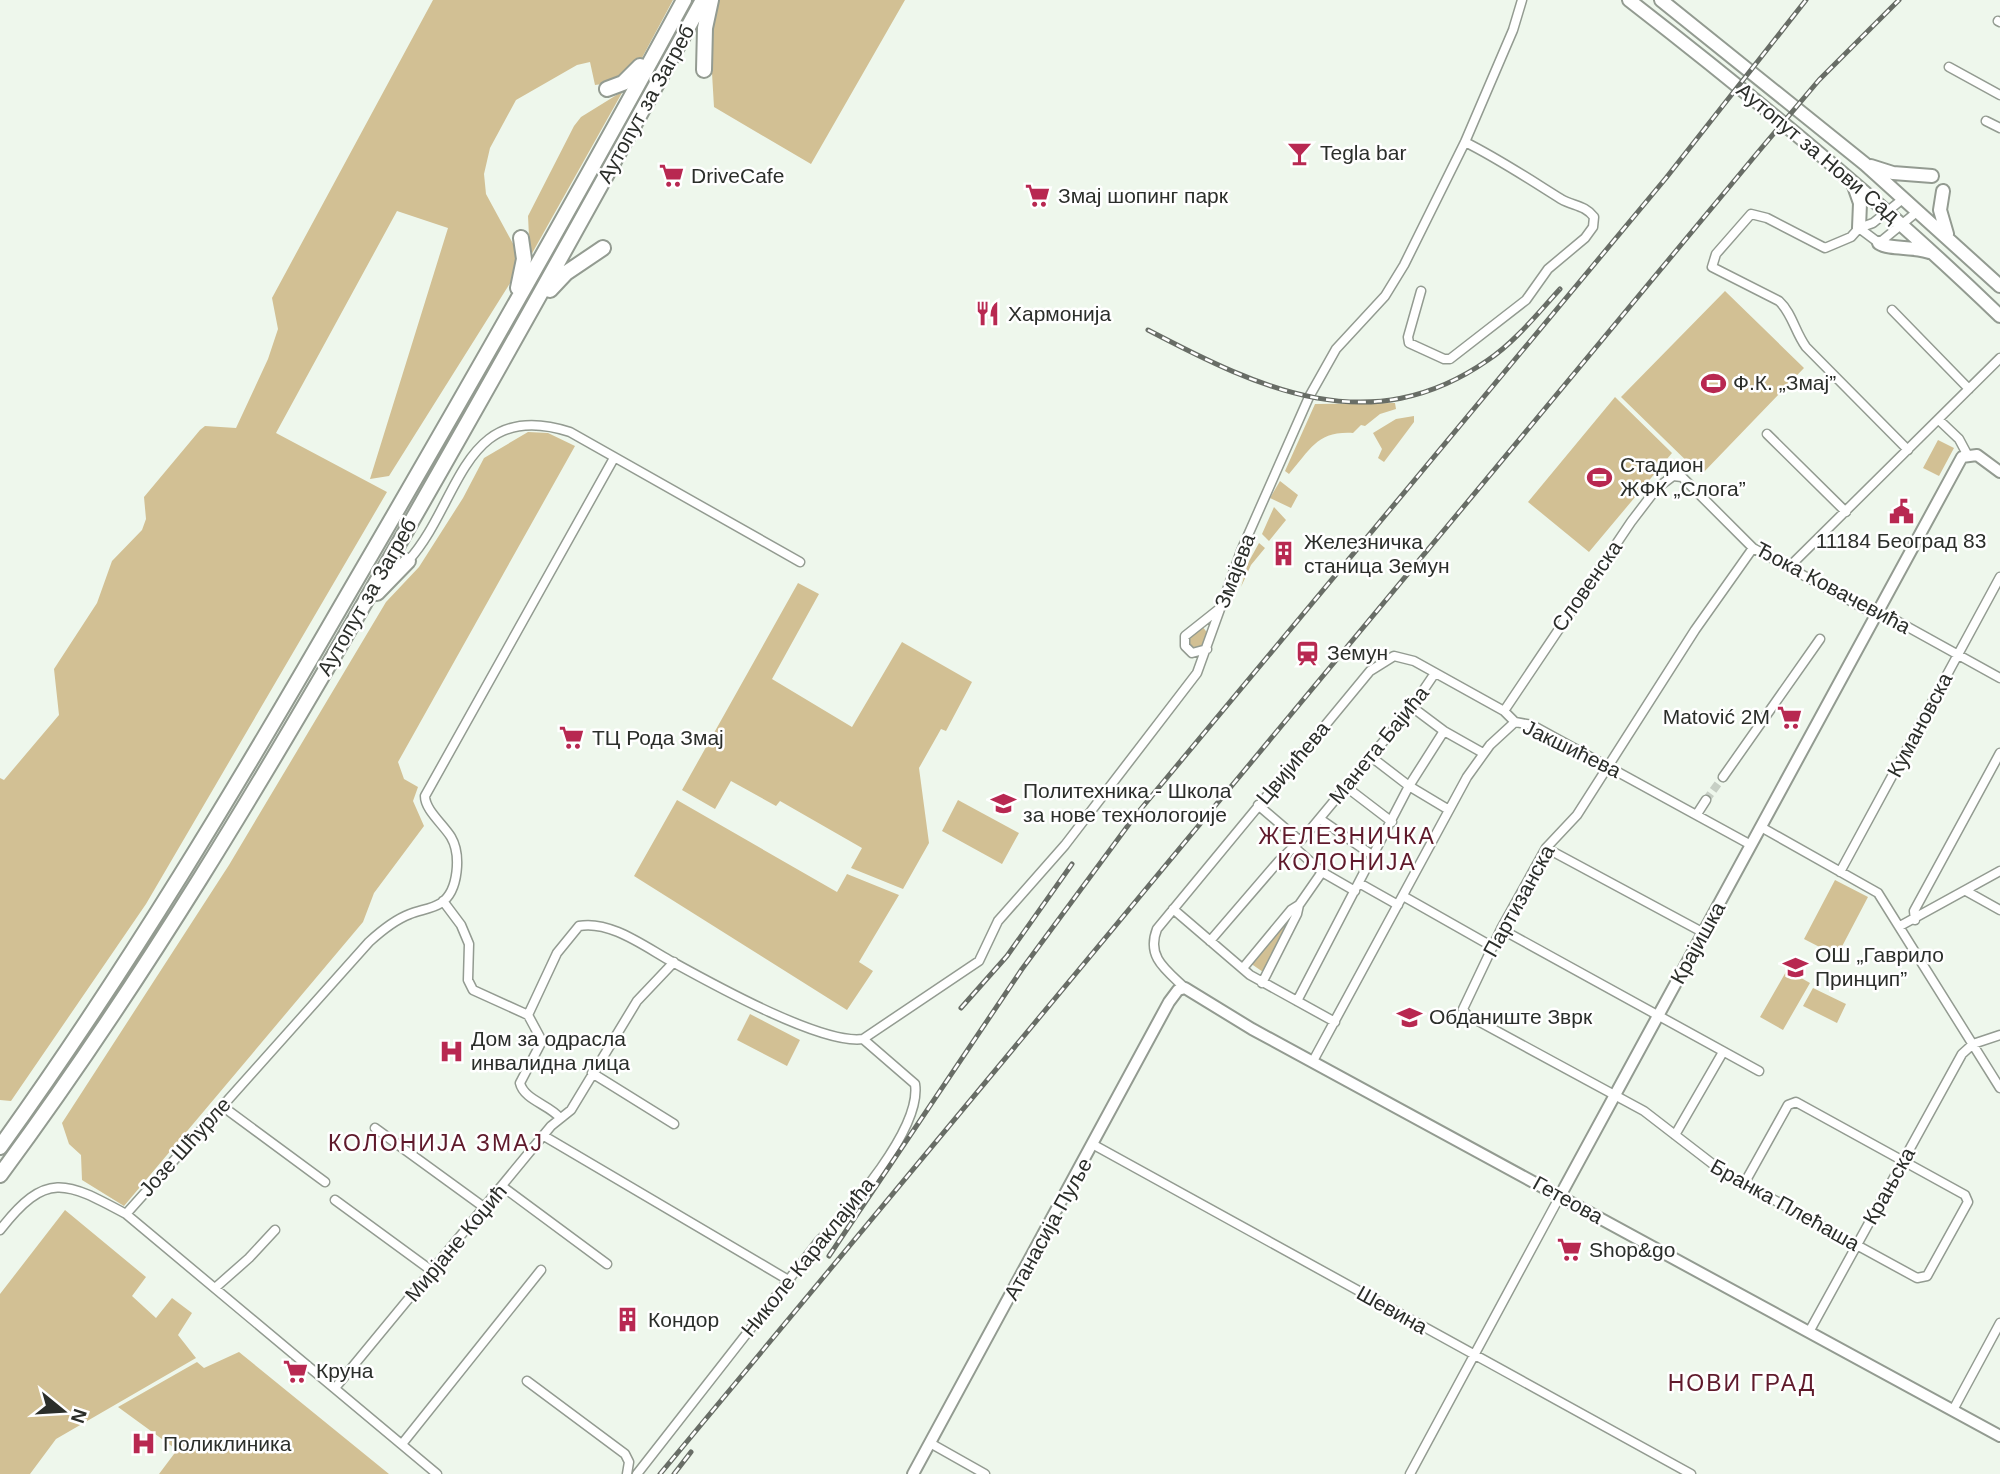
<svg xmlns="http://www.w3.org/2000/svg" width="2000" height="1474" font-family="Arial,sans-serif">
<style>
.green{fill:#d2c094}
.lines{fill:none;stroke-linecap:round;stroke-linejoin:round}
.street-tunnel{stroke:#c7cfc5;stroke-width:8;stroke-dasharray:8 4;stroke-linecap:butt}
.street-casing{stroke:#939b91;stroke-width:11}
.secondary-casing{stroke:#939b91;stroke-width:14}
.primary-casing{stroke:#939b91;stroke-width:16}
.highway-casing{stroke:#939b91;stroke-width:18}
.street{stroke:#fff;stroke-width:8}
.secondary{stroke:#fff;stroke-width:10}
.primary{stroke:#fff;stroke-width:12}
.highway{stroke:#fff;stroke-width:14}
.rail-casing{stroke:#686d66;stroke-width:5}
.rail{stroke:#fff;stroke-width:2.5;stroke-dasharray:8;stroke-linecap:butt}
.labels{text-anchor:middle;stroke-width:5;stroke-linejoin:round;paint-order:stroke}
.street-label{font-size:21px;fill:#2b2e2a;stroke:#fff}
.poi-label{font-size:21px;fill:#2b2e2a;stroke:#fff;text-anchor:start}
.neighbourhood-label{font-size:23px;letter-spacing:2px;fill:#5f1a2b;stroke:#fff}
</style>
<rect width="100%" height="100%" fill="#eef7ec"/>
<path class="green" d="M 433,0 L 673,0 L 636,69 L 610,83 L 595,85 L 590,62 L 577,65 L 516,100 L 490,148 L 484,174 L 486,194 L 518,253 L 514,277 L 389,476 L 370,479 L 448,228 L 397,211 L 276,433 L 387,492 L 146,904 L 11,1101 L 0,1100 L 0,778 L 4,780 L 59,715 L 54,669 L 97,603 L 112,561 L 142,530 L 146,519 L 144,497 L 200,430 L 205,426 L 236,428 L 268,359 L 278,329 L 272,298 Z
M 718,0 L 905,0 L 811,164 L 714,107 L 710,39 Z
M 623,91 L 530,257 L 528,216 L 574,126 L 581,117 Z
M 1725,291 L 1804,368 L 1701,475 L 1621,397 Z
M 1615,397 L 1672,453 L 1589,552 L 1528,502 Z
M 1395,403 L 1396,409 L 1380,414 L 1365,426 L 1361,425 L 1353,433 C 1317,431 1311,449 1289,474 L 1285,471 L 1315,404 Z
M 1414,416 L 1414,422 L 1384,462 L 1378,458 L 1382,449 L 1373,433 L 1396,419 Z
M 528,432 L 548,433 L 575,446 L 398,762 L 404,779 L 418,787 L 413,801 L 424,826 L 374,893 L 363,922 L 124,1206 L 82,1180 L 81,1155 L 69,1144 L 62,1123 L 229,865 L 386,602 L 419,567 L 463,498 L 484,458 Z
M 1938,440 L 1954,448 L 1939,476 L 1923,468 Z
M 1280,481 L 1298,495 L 1291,508 L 1270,498 Z
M 1274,507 L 1286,520 L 1269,541 L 1262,534 Z
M 1259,543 L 1265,548 L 1251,565 L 1241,587 L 1248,563 Z
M 798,583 L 819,594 L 772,679 L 852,727 L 902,642 L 972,682 L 946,731 L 941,729 L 919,768 L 929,843 L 903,889 L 851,868 L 862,848 L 780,801 L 776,806 L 731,781 L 715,809 L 682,790 Z
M 1202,626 L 1209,635 L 1204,648 L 1194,651 L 1187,644 L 1190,633 Z
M 677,800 L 837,892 L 847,874 L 899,895 L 859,962 L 873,971 L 847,1010 L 634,876 Z
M 958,800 L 1019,833 L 1002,864 L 942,831 Z
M 1835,880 L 1868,897 L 1837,956 L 1804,939 Z
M 1292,915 L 1293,918 L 1263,972 L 1250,963 Z
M 1787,970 L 1810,983 L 1783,1030 L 1760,1017 Z
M 1813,988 L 1846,1004 L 1837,1023 L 1803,1006 Z
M 750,1014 L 800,1040 L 787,1066 L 737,1040 Z
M 65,1210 L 146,1277 L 132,1296 L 156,1318 L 172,1298 L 192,1313 L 178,1335 L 196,1358 L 56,1439 L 30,1474 L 0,1474 L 0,1294 Z
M 239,1352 L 389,1474 L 159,1474 L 177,1450 L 118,1407 L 197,1362 L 204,1368 Z"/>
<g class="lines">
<path class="street-tunnel" d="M 1706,800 L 1723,777"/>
<defs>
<path id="street" d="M 1998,21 L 2000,22
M 1949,67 L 2000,95
M 1986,121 L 2000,128
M 1859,228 L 1851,237 L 1825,248 L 1767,218 L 1751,214 L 1716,254 L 1712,267 L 1779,301 C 1792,313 1795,332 1806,347 L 1908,450
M 1859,228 L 1879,243 L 1918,211
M 1859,228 L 1873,223 L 1904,198
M 1421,291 L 1408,337 L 1409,343 L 1444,359 L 1450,359 L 1526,300 L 1548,269 L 1585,238 L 1593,227 L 1594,217 C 1585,205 1573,206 1561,199 C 1529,179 1499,159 1465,142
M 1892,310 L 1969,389
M 1939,420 L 1959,439 L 1967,454
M 1767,434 L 1846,512
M 408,561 C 461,503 462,397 570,432 L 800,562
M 1788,568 L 2000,358
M 1207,649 L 1192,653 L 1185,646 L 1185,636 L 1219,609
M 1412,707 L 1444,731 L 1483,753
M 1504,711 L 1631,522 L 1657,488 L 1673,476 L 1682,477 L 1753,548 L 1867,610 L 1897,621 L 2000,678
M 1370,756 L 1409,786 L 1449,810
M 1723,777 L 1820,639
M 1345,786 L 1392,822
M 1258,805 L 1300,841
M 1697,814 L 1706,800
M 1320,819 L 1372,855
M 1761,827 L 1878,893 L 2000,1088
M 1294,847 L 1322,872 L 1355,891
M 1546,848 L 1704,933
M 1840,872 L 2000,577
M 1359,883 L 1398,905
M 1966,891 L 2000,910
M 1403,896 L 1493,947
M 443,901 L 461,925 L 469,944 L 468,980 L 473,990 L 528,1015
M 1173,909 L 1250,975 L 1335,1022
M 1915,920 L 1914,911 L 2000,753
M 1900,926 L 2000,871
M 1501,929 L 1759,1071
M 1210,941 L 1278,862 L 1305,836 L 1412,707 L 1435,673
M 1243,968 L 1291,910 L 1299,905 L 1322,872
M 1262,983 L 1297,914 L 1299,905
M 1185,988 C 1166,970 1146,957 1157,929 L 1370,671 L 1394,656 L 1414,661 L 1504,711 L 1515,722 L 1532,725 L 1751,845
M 1297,1001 L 1409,786 L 1444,731
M 863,1039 L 979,961 L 998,921 L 1065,845 L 1197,673 L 1241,551 L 1309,397 L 1336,349 L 1385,296 L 1404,265 L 1465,142 L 1513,30 L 1522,0
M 1313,1061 L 1467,777 L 1490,745 L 1515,722
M 592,1073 L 674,1124
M 222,1106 L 325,1182
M 560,1118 C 550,1105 524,1100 520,1083 L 542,1041 L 528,1015 L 557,953 L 579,926 C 609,920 644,946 669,960 C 709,982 821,1045 863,1039
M 375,1128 L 485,1208
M 1675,1135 L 1723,1052
M 544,1136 L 790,1281
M 1094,1145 L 1691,1474
M 1744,1184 L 1788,1105 L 1796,1102 L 1965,1195 L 1968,1202 L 1927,1276 L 1917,1278 L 1723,1172 L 1644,1111 L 1467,1015 L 1463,1009 L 1501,929 L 1546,848 L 1577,815 L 1695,630 L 1753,548
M 503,1187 L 607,1264
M 335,1200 L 432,1271
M 126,1214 L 369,942 C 381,931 394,920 410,914 C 419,910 432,909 441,903 C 459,891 461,854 451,837 C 443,824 425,810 425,796 L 614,458
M 0,1230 C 46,1171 65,1181 126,1214 L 437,1474
M 215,1288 L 249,1258 L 275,1230
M 1809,1332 L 1962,1054 L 1973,1044 L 2000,1035
M 527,1381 L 625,1454 L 629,1462 L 627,1474
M 335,1388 L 551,1126 L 571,1110 L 637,1001 L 674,962
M 1953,1410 L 2000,1323
M 930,1443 L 985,1474
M 402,1444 L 541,1270
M 637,1474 L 819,1241 C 849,1212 922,1128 915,1084 L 863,1039
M 1410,1474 L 1560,1196"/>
<path id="secondary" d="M 1560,1196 L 1962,457 L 1977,455 L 2000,472
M 913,1474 L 1169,1002 L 1178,990 L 1185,988 L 1252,1029 L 2000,1436"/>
<path id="primary" d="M 1629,0 C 1758,100 1883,203 2000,316
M 1661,0 L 1865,164 L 2000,286
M 1871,166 L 1893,173 L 1932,176
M 1853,183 L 1860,203 L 1859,228
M 1943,191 L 1940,210 L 1947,234
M 1879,243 C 1890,250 1913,246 1929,252"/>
<path id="highway" d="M 704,70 L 705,28 L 711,0
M 607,89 L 623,83 L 640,66
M 518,288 L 524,259 L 521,238
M 550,290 L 566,273 L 603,248
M 377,593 L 408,561
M 0,1147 C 127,970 238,785 347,596 C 462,399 575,201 684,0
M 0,1175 C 142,983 264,778 383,571 C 492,382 598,191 703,0"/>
</defs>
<use href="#street" class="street-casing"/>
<use href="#secondary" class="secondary-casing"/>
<use href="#primary" class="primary-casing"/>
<use href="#highway" class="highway-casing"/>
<use href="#street" class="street"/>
<use href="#secondary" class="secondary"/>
<use href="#primary" class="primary"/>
<use href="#highway" class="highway"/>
<defs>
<path id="rail" d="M 1148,330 C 1261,389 1370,442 1488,360 C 1515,342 1538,313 1560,289
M 961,1008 L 1007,956 L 1072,864
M 829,1256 L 1022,969 L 1135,816 L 1666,178 L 1806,0
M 660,1474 L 1759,151 L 1819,80 L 1899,0
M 674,1474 L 691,1452"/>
</defs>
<use href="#rail" class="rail-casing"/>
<use href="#rail" class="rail"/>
</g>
<defs>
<symbol id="bar-bare" viewBox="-9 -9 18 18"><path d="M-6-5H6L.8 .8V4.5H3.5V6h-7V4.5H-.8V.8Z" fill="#b82851" stroke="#fff" stroke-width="2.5" paint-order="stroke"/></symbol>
<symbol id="supermarket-bare" viewBox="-9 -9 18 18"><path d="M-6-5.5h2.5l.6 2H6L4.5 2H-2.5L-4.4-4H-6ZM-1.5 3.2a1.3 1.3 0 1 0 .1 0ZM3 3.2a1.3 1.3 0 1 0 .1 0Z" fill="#b82851" stroke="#fff" stroke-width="2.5" paint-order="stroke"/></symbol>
<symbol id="restaurant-bare" viewBox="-9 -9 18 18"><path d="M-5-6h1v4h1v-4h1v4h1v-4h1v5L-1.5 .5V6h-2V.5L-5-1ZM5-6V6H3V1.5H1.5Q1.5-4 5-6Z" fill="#b82851" stroke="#fff" stroke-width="2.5" paint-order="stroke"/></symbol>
<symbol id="stadium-bare" viewBox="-9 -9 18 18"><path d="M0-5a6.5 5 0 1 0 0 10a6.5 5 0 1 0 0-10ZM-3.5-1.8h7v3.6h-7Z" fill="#b82851" stroke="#fff" stroke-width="2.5" paint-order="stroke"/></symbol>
<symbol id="civic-bare" viewBox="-9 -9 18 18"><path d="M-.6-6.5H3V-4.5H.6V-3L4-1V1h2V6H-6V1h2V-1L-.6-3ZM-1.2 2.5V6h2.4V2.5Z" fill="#b82851" stroke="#fff" stroke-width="2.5" paint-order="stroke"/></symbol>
<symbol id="building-bare" viewBox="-9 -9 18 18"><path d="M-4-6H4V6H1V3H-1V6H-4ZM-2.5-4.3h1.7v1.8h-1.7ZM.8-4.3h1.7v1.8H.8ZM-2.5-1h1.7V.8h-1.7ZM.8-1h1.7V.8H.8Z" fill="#b82851" stroke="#fff" stroke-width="2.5" paint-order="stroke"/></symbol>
<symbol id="station-bare" viewBox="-9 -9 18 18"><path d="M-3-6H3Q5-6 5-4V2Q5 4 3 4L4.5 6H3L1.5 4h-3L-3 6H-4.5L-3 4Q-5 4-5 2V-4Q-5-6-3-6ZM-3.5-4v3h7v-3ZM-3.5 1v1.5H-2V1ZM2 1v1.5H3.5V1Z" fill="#b82851" stroke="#fff" stroke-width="2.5" paint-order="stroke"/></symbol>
<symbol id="school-bare" viewBox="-9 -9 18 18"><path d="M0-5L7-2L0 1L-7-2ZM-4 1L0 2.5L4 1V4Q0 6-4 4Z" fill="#b82851" stroke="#fff" stroke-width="2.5" paint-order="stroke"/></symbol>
<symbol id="hospital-bare" viewBox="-9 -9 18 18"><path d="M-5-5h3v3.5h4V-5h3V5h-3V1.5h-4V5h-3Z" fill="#b82851" stroke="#fff" stroke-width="2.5" paint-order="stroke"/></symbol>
</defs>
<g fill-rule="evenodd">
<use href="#bar-bare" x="1282" y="136" width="35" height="35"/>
<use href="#supermarket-bare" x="654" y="158" width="35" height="35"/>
<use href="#supermarket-bare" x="1020" y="178" width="35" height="35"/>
<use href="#restaurant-bare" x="970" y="296" width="35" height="35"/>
<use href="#stadium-bare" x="1696" y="366" width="35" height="35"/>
<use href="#stadium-bare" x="1582" y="460" width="35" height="35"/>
<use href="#civic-bare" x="1884" y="494" width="35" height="35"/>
<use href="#building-bare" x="1266" y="536" width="35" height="35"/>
<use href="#station-bare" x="1290" y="636" width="35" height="35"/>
<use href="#supermarket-bare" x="1772" y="700" width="35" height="35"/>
<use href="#supermarket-bare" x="554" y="720" width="35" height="35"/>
<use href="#school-bare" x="986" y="786" width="35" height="35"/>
<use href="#school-bare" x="1778" y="950" width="35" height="35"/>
<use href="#school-bare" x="1392" y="1000" width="35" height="35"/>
<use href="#hospital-bare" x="434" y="1034" width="35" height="35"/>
<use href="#supermarket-bare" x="1552" y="1232" width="35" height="35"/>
<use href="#building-bare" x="610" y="1302" width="35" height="35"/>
<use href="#supermarket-bare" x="278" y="1354" width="35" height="35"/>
<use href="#hospital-bare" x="126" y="1426" width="35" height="35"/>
</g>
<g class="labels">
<g class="street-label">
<text transform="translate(646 104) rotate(-61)" y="7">Аутопут за Загреб</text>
<text transform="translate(1818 153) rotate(40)" y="7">Аутопут за Нови Сад</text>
<text transform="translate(1235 571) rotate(-69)" y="7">Змајева</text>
<text transform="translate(1587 586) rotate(-55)" y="7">Словенска</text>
<text transform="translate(1833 588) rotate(28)" y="7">Ђока Ковачевића</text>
<text transform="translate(367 597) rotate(-60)" y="7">Аутопут за Загреб</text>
<text transform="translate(1920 725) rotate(-62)" y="7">Кумановска</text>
<text transform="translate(1379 745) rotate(-51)" y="7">Манета Бајића</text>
<text transform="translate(1572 749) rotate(26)" y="7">Јакшићева</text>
<text transform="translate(1293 763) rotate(-50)" y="7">Цвијићева</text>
<text transform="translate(1519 901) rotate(-61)" y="7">Партизанска</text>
<text transform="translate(1698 943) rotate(-61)" y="7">Крајишка</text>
<text transform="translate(185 1147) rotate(-48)" y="7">Јозе Шћурле</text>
<text transform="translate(1889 1186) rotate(-61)" y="7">Крањска</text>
<text transform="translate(1568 1200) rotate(29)" y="7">Гетеова</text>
<text transform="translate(1785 1205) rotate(29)" y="7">Бранка Плећаша</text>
<text transform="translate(1048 1229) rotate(-61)" y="7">Атанасија Пуље</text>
<text transform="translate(456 1243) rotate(-50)" y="7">Мирјане Коџић</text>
<text transform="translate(808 1257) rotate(-51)" y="7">Николе Караклајића</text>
<text transform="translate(1392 1310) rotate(29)" y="7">Шевина</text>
</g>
<g class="poi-label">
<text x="1320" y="160">Tegla bar</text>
<text x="691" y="183">DriveCafe</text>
<text x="1058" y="203">Змај шопинг парк</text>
<text x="1008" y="321">Хармонија</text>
<text x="1733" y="390">Ф.К. „Змај”</text>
<text x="1620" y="472">Стадион<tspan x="1620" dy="24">ЖФК „Слога”</tspan></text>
<text x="1901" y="548" text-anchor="middle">11184 Београд 83</text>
<text x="1304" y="549">Железничка<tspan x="1304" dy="24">станица Земун</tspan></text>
<text x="1327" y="660">Земун</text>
<text x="1770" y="724" text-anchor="end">Matović 2M</text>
<text x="592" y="745">ТЦ Рода Змај</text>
<text x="1023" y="798">Политехника - Школа<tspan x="1023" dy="24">за нове технологоије</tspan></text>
<text x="1815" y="962">ОШ „Гаврило<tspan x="1815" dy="24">Принцип”</tspan></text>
<text x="1429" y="1024">Обданиште Зврк</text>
<text x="471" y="1046">Дом за одрасла<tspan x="471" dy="24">инвалидна лица</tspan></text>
<text x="1589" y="1257">Shop&amp;go</text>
<text x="648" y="1327">Кондор</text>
<text x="316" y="1378">Круна</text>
<text x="163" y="1451">Поликлиника</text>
</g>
<g class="neighbourhood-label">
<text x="1347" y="844">ЖЕЛЕЗНИЧКА<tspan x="1347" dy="26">КОЛОНИЈА</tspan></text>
<text x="436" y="1151">КОЛОНИЈА ЗМАЈ</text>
<text x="1742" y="1391">НОВИ ГРАД</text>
</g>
</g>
<g transform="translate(63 1411) rotate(108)" stroke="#ffffff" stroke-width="5" paint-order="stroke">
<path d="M0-5L12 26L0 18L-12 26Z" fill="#2b2e2a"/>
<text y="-10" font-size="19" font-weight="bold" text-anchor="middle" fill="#2b2e2a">N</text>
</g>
</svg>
